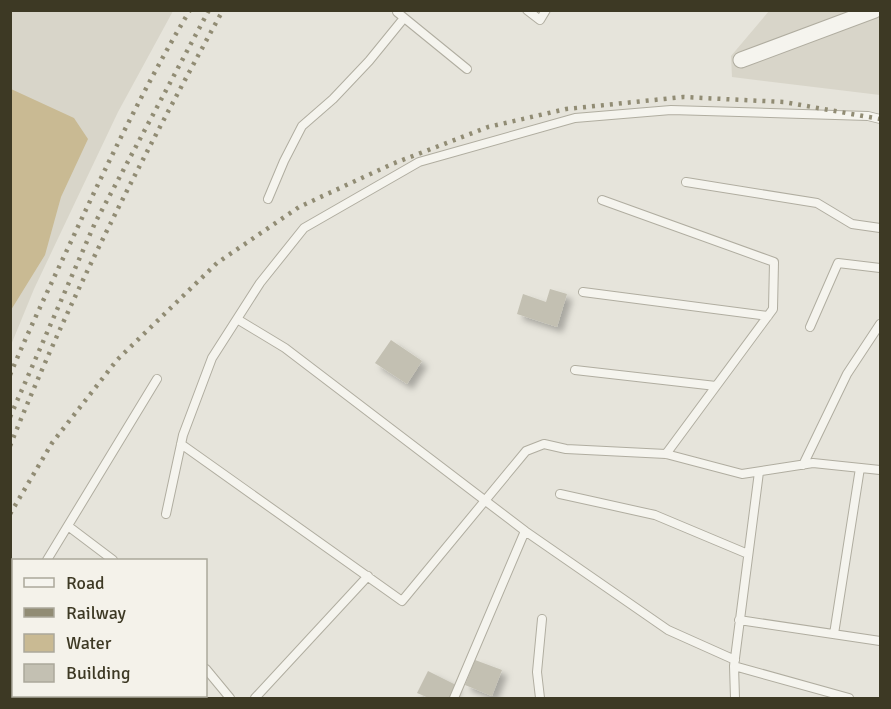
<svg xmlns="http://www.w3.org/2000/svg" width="891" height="709" font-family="Signika,sans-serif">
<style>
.built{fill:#d8d5c9}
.water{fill:#c9ba93}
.building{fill:#c3c0b2;filter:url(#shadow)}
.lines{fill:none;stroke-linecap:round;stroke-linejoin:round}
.service-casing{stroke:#b0ada0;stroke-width:10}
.minor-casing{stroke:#b0ada0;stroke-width:17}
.service{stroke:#f5f4ee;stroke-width:8}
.minor{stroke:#f5f4ee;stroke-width:15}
.rail{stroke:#918c74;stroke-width:4.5;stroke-dasharray:3 6;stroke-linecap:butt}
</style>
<defs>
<filter id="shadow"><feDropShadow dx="5.5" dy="5.5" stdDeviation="3" flood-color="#0004"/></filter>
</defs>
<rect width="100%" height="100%" fill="#e6e4db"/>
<path class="built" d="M 11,11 L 173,11 L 118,112 L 34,289 L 11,345 Z
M 769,11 L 880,11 L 880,95 L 732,77 L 731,56 Z"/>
<path class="water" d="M 11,89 L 74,118 L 88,139 L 61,197 L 45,255 L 11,310 Z"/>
<path class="building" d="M 550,289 L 567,294 L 557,327 L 517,314 L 523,294 L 546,302 Z
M 391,340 L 422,361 L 407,384 L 375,363 Z
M 475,660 L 502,670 L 492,696 L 465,685 Z
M 428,671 L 456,685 L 450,698 L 429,698 L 417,693 Z"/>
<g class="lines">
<defs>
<path id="service" d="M 397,10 L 397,12 L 467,69
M 527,10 L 540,20 L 546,10
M 686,182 L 817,203 L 852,224 L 880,228
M 268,199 L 284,161 L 302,126 L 333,99 L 369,61 L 404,18
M 602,200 L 774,262 L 773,309 L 666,454
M 583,292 L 768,316
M 237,319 L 285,348 L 525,531 L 668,630 L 735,660
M 810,327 L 838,263 L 880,268
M 575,370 L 716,386
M 181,444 L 402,601 L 526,451 L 544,444 L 566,449 L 666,454 L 742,474 L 813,463 L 880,470
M 803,465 L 847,374 L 880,324
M 759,472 L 734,666 L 849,698
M 560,494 L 655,515 L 748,554
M 166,514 L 183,435 L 212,358 L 260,283 L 304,228 L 419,162 L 575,118 L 671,110 L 868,116 L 880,119
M 68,526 L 113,560
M 47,560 L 157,379
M 739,620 L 880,641
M 10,624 L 14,618
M 834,634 L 860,468
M 734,666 L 735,698
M 206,669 L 230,698
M 113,696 L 117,698
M 98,698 L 101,696
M 255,698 L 368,576
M 454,698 L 525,531
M 540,698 L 537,672 L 542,619"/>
<path id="minor" d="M 741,60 L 875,10"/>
</defs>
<use href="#service" class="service-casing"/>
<use href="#minor" class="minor-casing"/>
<use href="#service" class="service"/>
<use href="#minor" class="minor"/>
<path class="rail" d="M 10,375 C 30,327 53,280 75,233 C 110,158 147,82 190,10
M 10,417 L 95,223 L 209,10
M 10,446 C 70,296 145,152 223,10
M 10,514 L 52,443 L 117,360 L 217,263 L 299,207 L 392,164 L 488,127 L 566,109 L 683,97 L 784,102 L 880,119"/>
</g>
<rect width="891" height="709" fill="none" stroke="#3d3924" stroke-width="24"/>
<rect x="12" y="559" width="195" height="138" fill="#f4f2ea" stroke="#aba89b" stroke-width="1.5"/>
<rect x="24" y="578" width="30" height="9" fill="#f5f4ee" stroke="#aba89b" stroke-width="1.5"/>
<text x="66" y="589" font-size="18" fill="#3d3924">Road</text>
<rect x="24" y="608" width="30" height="9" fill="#918c74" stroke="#aba89b" stroke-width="1.5"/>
<text x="66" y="619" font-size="18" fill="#3d3924">Railway</text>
<rect x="24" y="634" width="30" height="18" fill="#c9ba93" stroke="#aba89b" stroke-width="1.5"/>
<text x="66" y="649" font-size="18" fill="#3d3924">Water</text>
<rect x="24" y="664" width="30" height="18" fill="#c3c0b2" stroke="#aba89b" stroke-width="1.5"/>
<text x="66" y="679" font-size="18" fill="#3d3924">Building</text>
</svg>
